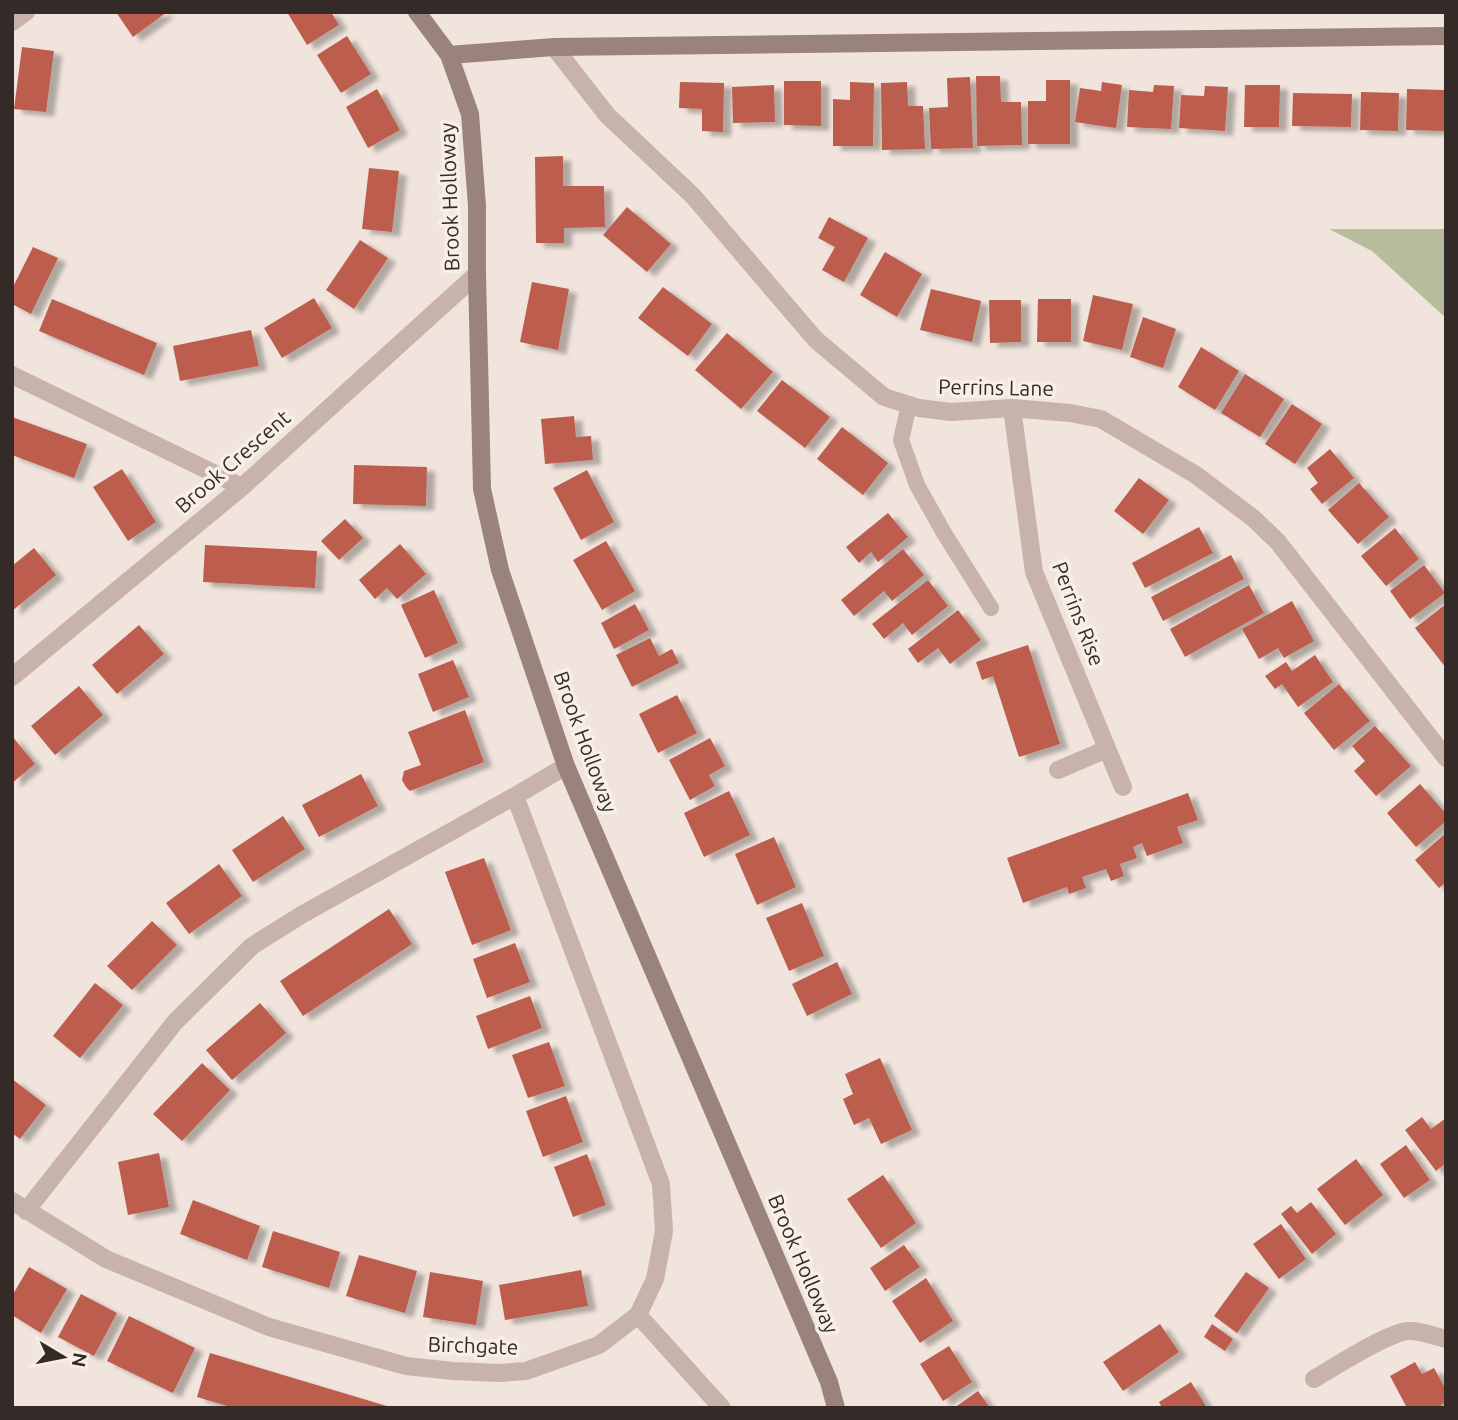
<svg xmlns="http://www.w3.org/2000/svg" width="1458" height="1420" font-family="Ubuntu,sans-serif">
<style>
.green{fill:#b6bd9d}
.building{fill:#bc5d4d;filter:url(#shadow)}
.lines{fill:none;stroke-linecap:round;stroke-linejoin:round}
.lane{stroke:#c7b3a9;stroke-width:16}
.street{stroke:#c7b3a9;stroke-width:18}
.secondary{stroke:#9a837a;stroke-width:18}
.labels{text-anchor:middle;stroke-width:7;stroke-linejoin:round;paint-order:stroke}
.street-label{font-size:21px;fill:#342b28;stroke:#f8efe8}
</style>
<defs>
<filter id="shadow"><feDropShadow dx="8" dy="4.5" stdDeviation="2" flood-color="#0004"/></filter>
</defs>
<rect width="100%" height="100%" fill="#f0e4dc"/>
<path class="green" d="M 1329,229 L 1446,229 L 1446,318 L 1372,251 Z"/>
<path class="building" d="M 116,12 L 167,12 L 133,37 Z
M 287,12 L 331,12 L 339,25 L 307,45 Z
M 347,36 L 371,74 L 341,93 L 317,55 Z
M 22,47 L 54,51 L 46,112 L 14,109 Z
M 976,76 L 1000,76 L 1001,102 L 1021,102 L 1022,145 L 977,146 Z
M 970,77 L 973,148 L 931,149 L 929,108 L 948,107 L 947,78 Z
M 1046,80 L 1070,80 L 1070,144 L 1028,144 L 1028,101 L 1046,101 Z
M 784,81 L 821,81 L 821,126 L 784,125 Z
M 680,82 L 724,83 L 723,132 L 702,131 L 702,109 L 679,108 Z
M 850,82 L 874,83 L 873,146 L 833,146 L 833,99 L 850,100 Z
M 907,82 L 908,106 L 923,106 L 925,149 L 882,150 L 881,83 Z
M 1102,82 L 1122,85 L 1116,128 L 1075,122 L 1080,88 L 1101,91 Z
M 774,85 L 775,122 L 733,123 L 732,87 Z
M 1154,85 L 1174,86 L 1171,129 L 1127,127 L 1129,90 L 1153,92 Z
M 1245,85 L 1280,85 L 1279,127 L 1244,127 Z
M 1205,86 L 1228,87 L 1225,131 L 1179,128 L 1181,95 L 1204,96 Z
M 377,89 L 400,130 L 368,148 L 346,107 Z
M 1407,89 L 1446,90 L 1446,131 L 1406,130 Z
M 1361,92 L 1399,93 L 1398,131 L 1360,130 Z
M 1293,93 L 1352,94 L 1351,127 L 1292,126 Z
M 563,156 L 563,186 L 604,186 L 605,227 L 564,228 L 564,243 L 536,243 L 535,157 Z
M 369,168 L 399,171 L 392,232 L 362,229 Z
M 627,207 L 671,244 L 647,272 L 603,235 Z
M 829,217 L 868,238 L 844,282 L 822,270 L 835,247 L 818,238 Z
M 360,240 L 388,258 L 354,309 L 326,290 Z
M 33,247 L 58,258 L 31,314 L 12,304 L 12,289 Z
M 885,252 L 922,274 L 897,317 L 860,295 Z
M 532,282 L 569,289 L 558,350 L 520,342 Z
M 663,287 L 712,324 L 688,356 L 638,318 Z
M 931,289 L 981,301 L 972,342 L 920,330 Z
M 1093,295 L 1133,304 L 1122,350 L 1083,341 Z
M 314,298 L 332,328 L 282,358 L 264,328 Z
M 52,299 L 157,343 L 144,375 L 39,331 Z
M 1038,299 L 1071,299 L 1071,342 L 1037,342 Z
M 989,300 L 1021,300 L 1021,342 L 990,343 Z
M 1143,317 L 1176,329 L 1163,368 L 1130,357 Z
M 251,330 L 259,366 L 180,381 L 173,346 Z
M 727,333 L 773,372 L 741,409 L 695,370 Z
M 1201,347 L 1239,371 L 1215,410 L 1178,387 Z
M 1245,374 L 1284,399 L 1260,437 L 1221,413 Z
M 782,380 L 830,417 L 805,448 L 757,411 Z
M 1292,404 L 1322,424 L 1295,464 L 1265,444 Z
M 574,416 L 576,437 L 591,436 L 593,460 L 545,464 L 541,419 Z
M 12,417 L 87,444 L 74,478 L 12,455 Z
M 842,427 L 888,463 L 863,495 L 817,459 Z
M 1330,449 L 1354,478 L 1322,504 L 1310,489 L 1318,483 L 1307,468 Z
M 354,465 L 427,467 L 426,506 L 353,504 Z
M 122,469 L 156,522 L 128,541 L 93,487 Z
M 587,470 L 614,522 L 581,540 L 553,488 Z
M 1139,478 L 1169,500 L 1143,534 L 1114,511 Z
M 1359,483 L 1389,517 L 1358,544 L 1328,510 Z
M 888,513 L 908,537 L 878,562 L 871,552 L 859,563 L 846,547 Z
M 345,519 L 363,538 L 339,560 L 321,541 Z
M 1199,527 L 1213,553 L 1145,588 L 1132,563 Z
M 1395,528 L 1419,559 L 1386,586 L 1361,556 Z
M 606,541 L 635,591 L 602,610 L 573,560 Z
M 400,544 L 426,574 L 397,599 L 387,588 L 375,599 L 359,580 Z
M 205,545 L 317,551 L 315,588 L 203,582 Z
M 34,548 L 56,575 L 12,611 L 12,566 Z
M 903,549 L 924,575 L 892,601 L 884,591 L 854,616 L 841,600 Z
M 1231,555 L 1244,579 L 1163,621 L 1151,597 Z
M 1424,565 L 1445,593 L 1410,619 L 1390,591 Z
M 928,580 L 948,606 L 912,635 L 903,623 L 884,639 L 872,624 Z
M 1249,585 L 1264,613 L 1185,657 L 1170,629 Z
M 434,590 L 458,643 L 425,658 L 401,605 Z
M 1292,601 L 1314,641 L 1284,658 L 1278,648 L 1259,659 L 1242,629 Z
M 635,604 L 649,630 L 614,649 L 601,623 Z
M 1446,604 L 1446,668 L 1415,628 Z
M 958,610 L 981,640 L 950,664 L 938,648 L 918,663 L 908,649 Z
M 139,625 L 164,654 L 117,694 L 92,665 Z
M 650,638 L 659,656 L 672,649 L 679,663 L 632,687 L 616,655 Z
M 1028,645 L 1060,744 L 1019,757 L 993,676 L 982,680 L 976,662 Z
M 1315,655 L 1333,682 L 1298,707 L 1282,684 L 1275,689 L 1265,676 L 1286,662 L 1292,671 Z
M 453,660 L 469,697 L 433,712 L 418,674 Z
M 1339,684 L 1370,721 L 1334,750 L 1304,713 Z
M 79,686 L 103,715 L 55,755 L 31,726 Z
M 677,695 L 697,733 L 658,753 L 639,714 Z
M 465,710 L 484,762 L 410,791 L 406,787 L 402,780 L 404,771 L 421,765 L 408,732 Z
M 1375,726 L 1411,766 L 1376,796 L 1354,771 L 1365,761 L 1352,746 Z
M 12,736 L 35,764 L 12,783 Z
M 710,738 L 725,766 L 709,775 L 715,786 L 690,800 L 669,760 Z
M 361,774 L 378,806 L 319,837 L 302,805 Z
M 1420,784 L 1446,814 L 1446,821 L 1416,847 L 1387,813 Z
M 729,791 L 750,835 L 704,857 L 684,813 Z
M 1188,793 L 1198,820 L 1177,827 L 1183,843 L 1147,856 L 1142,843 L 1133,847 L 1137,858 L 1120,864 L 1124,876 L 1111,881 L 1106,869 L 1082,877 L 1086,888 L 1069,894 L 1067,887 L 1023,903 L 1007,858 Z
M 283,816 L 305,849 L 253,882 L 232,850 Z
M 1446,833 L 1446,882 L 1439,888 L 1415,860 Z
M 774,837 L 796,887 L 757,905 L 735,854 Z
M 484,858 L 511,930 L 472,945 L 445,872 Z
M 219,864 L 242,896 L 189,934 L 166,903 Z
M 802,903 L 824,956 L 789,971 L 766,918 Z
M 389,909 L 412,944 L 303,1016 L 280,981 Z
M 152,921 L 177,945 L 132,990 L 107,966 Z
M 515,943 L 530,982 L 487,998 L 473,959 Z
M 837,962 L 852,994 L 807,1016 L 792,984 Z
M 95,983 L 123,1005 L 80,1058 L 53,1036 Z
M 530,996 L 542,1028 L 488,1049 L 476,1016 Z
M 260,1003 L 286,1033 L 232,1080 L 206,1050 Z
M 549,1042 L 565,1086 L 528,1098 L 512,1055 Z
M 880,1058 L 912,1130 L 881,1144 L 869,1118 L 854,1125 L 843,1099 L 853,1094 L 845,1074 Z
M 202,1063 L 230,1090 L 182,1141 L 153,1114 Z
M 12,1079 L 46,1105 L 20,1139 L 12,1133 Z
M 566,1096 L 583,1142 L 543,1157 L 526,1111 Z
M 1422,1117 L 1431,1129 L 1446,1118 L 1446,1163 L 1436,1171 L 1405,1130 Z
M 1406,1145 L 1430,1180 L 1404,1198 L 1380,1164 Z
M 159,1153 L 169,1207 L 128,1215 L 118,1162 Z
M 587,1154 L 606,1205 L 573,1217 L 554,1167 Z
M 1356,1159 L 1383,1195 L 1345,1225 L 1317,1189 Z
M 883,1175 L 916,1223 L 881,1248 L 847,1199 Z
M 193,1200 L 260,1226 L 247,1260 L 180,1234 Z
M 1311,1202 L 1336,1234 L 1312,1254 L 1281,1214 L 1291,1206 L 1297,1213 Z
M 1281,1224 L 1306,1259 L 1279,1279 L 1253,1244 Z
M 273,1231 L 340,1252 L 329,1288 L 262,1267 Z
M 904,1245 L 920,1267 L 885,1291 L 870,1268 Z
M 359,1255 L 417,1271 L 405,1313 L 346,1296 Z
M 29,1267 L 67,1289 L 41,1333 L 12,1315 L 12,1296 Z
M 581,1270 L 588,1306 L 505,1320 L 499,1285 Z
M 430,1272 L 483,1281 L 476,1325 L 423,1317 Z
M 1246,1272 L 1269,1288 L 1237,1333 L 1214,1316 Z
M 926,1278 L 953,1321 L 920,1343 L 892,1301 Z
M 81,1294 L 117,1313 L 94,1356 L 58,1337 Z
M 129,1316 L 195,1348 L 173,1393 L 107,1361 Z
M 1160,1324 L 1179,1352 L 1123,1391 L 1103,1362 Z
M 1212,1324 L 1233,1339 L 1225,1351 L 1204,1337 Z
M 949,1346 L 972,1382 L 943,1401 L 920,1364 Z
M 210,1353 L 390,1407 L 390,1408 L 234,1408 L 197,1397 Z
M 1415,1362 L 1422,1374 L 1434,1368 L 1446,1390 L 1446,1402 L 1441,1405 L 1442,1408 L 1407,1408 L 1390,1376 Z
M 1191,1382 L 1207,1408 L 1162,1408 L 1159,1402 Z
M 978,1391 L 990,1408 L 954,1408 Z"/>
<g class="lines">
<path class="lane" d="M 909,405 L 901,440 L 917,485 L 944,533 L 991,608"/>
<path class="street" d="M 12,22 L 26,12
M 554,47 L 607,115 L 693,196 L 816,340 L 884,397 L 919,408 L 951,412 L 1012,408 L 1070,413 L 1101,419 L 1196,475 L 1253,518 L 1278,542 L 1446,758
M 12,375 L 242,487
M 1012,408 L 1034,572 L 1123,787
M 12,677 L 242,487 L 477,274
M 1058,770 L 1107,749
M 12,1201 L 106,1259 L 269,1327 L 406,1366 L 453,1371 L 499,1373 L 526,1371 L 599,1345 L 638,1315 L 655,1279 L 664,1231 L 661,1184 L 515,796
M 26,1211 L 175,1022 L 252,946 L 303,914 L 515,796 L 566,766
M 638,1315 L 722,1408
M 1314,1379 C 1334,1367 1387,1333 1408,1331 C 1420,1330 1434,1336 1446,1339"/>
<path class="secondary" d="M 417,12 L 449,55 L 470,114 L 477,206 L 477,274 L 482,489 L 500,570 L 566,766 L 829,1382 L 836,1408
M 449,55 L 554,47 L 1446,36"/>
</g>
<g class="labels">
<g class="street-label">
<text transform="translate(450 197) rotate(-92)" y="7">Brook Holloway</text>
<text transform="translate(996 388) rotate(1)" y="7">Perrins Lane</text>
<text transform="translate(233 462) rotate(-41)" y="7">Brook Crescent</text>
<text transform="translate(1078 614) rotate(69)" y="7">Perrins Rise</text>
<text transform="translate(585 742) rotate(70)" y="7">Brook Holloway</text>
<text transform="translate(803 1264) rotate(67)" y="7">Brook Holloway</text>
<text transform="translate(473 1346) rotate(2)" y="7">Birchgate</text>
</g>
</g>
<rect width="1458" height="1420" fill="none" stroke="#342b28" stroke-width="28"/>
<g transform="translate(63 1357) rotate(100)" stroke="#f8efe8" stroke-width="5" paint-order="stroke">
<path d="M0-5L12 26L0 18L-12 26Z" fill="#342b28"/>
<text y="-10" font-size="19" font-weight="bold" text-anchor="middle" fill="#342b28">N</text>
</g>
</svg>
